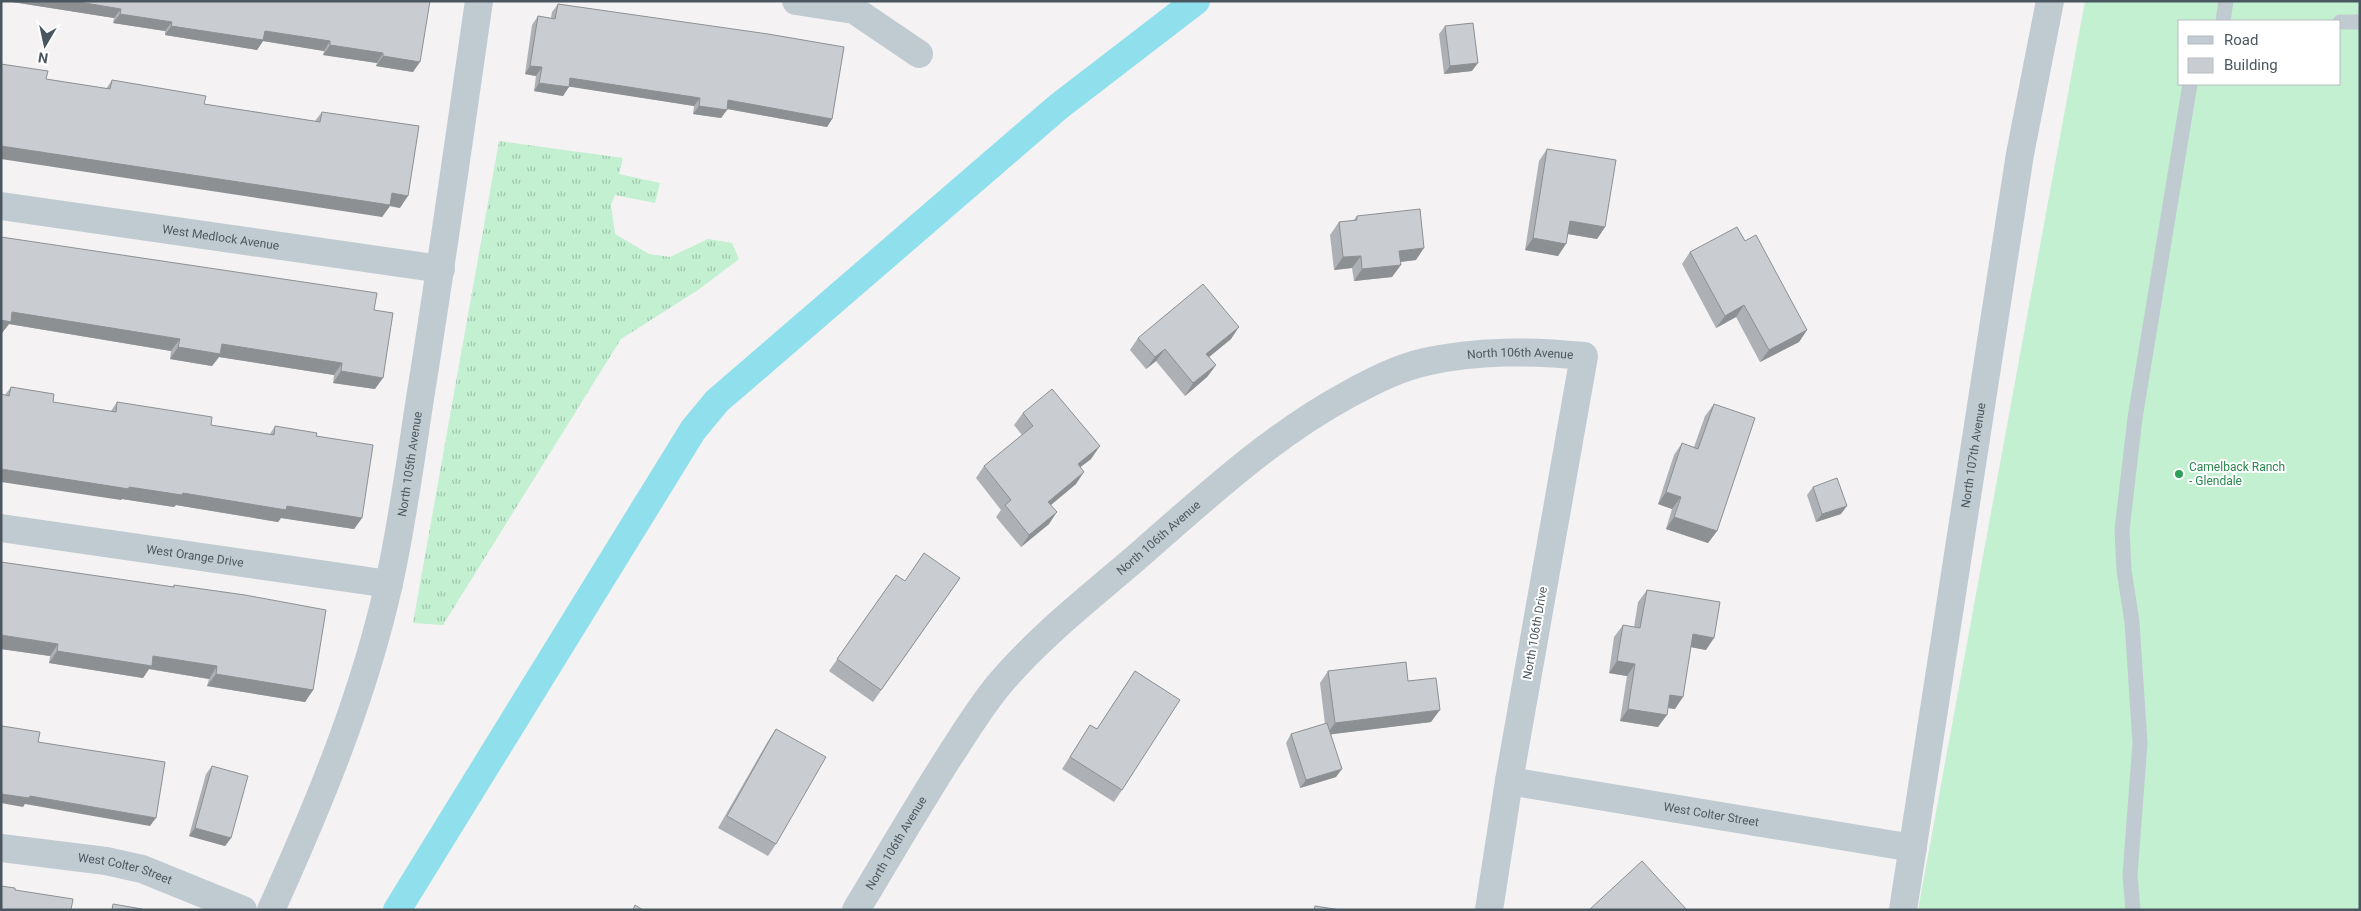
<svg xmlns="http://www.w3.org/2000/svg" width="2361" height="911" font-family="Roboto,sans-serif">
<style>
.grass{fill:url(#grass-tufts)}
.pitch{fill:#c2f0d1;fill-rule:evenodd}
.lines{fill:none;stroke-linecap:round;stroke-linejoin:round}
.canal{stroke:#90dfec;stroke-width:28}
.service{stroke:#c0cad1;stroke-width:15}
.minor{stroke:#c0cad1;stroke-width:28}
.tertiary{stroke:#c0cad1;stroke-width:28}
.wall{fill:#adb0b4}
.shaded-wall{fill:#8d9092}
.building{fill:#c9cdd1;stroke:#8d9092}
.leisure-dot{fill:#2e9e5b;stroke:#fff;stroke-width:2}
.labels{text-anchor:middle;stroke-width:4;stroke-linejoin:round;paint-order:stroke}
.street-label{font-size:12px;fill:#4a5760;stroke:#fff}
.leisure-label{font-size:12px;fill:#27864d;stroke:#fff;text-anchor:start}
</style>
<defs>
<pattern id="grass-tufts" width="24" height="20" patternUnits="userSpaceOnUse" patternTransform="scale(1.25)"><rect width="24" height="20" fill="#c2f0d1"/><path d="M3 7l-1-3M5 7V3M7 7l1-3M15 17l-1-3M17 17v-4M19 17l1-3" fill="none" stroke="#a0c5ad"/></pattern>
</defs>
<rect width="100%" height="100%" fill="#f4f2f2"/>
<path class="grass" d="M 499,141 L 623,158 L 619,174 L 660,183 L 655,203 L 615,195 L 611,205 L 615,234 L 649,254 L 670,257 L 708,239 L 732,243 L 739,259 L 698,290 L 621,339 L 443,625 L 413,623 Z"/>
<path class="pitch" d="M 2085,1 L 2360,1 L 2360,910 L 1918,910 ZM 2180,21 L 2340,21 L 2340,84 L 2180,84 Z"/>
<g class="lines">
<path class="canal" d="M 397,910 L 693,430 L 717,401 L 1058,107 L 1196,1"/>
<path class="service" d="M 2223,21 L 2226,1
M 2340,22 L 2360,22
M 2133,910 L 2130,875 L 2140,743 L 2132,622 L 2124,570 L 2122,530 L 2135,418 L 2190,84"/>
<g class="minor">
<path d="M 796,1 L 854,10 L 919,54"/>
<path id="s1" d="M 1,206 L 441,269"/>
<path id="s2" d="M 1,528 L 389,584"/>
<path id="s3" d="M 1509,781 L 1913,848"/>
<path id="s4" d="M 1,848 L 106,861 L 142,869 L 243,910"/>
<path id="s5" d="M 856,910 C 887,859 917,807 949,757 C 966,731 982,704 1002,681 C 1044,632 1097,592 1145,550 C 1210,493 1273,435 1349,394 C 1373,381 1398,368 1425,362 C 1478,350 1530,351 1584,356 L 1509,781 L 1489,910"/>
</g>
<g class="tertiary">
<path id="s6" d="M 271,910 C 319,804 364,696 389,583 C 403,520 411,456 421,392 C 442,262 460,132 479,1"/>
<path id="s7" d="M 1903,910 L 2020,154 L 2050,1"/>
</g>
</g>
<path class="wall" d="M 6,1 L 430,1 L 413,72 L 376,66 L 377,63 L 323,55 L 324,51 L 263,41 L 257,50 L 165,35 L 165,31 L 113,23 L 114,18 Z
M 558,4 L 832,119 L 827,127 L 727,109 L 721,118 L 693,114 L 694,106 L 569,86 L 563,96 L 534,91 L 536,76 L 525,74 L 532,25 L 538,16 L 551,18 L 552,12 Z
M 1445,26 L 1472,71 L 1444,74 L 1439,34 Z
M 46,79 L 106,89 L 112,80 L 204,104 L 315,121 L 322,112 L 400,208 L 390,206 L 382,217 Z
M 1547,149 L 1605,227 L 1597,239 L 1568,234 L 1558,256 L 1525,250 L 1539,161 Z
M 1357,216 L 1416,260 L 1400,262 L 1392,277 L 1354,281 L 1352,268 L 1334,270 L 1330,235 L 1339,222 L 1353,221 Z
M 1,237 L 374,310 L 375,389 L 333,383 L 334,375 L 219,357 L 212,366 L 170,359 L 171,351 L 9,324 L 2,333 Z
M 1745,241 L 1807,330 L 1799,342 L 1760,362 L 1736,317 L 1716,328 L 1682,264 L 1690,252 Z
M 1138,338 L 1231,339 L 1209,357 L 1216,365 L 1207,377 L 1185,396 L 1156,361 L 1146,369 L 1130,350 Z
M 11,387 L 53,402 L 111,411 L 117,402 L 211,425 L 270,434 L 275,426 L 316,436 L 362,518 L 354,529 L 281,518 L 278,522 L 176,505 L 174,507 L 122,499 L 121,500 L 5,395 Z
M 1714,404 L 1717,531 L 1708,543 L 1666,529 L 1672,509 L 1658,504 L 1674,455 L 1682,443 L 1694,447 L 1705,416 Z
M 1023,413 L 1091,459 L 1080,467 L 1076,484 L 1051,505 L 1049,524 L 1021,547 L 996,517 L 1001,510 L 976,478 L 984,466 L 1022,435 L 1014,425 Z
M 1813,487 L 1841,514 L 1816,522 L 1807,495 Z
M 896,575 L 905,581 L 960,578 L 873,702 L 829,671 Z
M 174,585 L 313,690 L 305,702 L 207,686 L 209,679 L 149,669 L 143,678 L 49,663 L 50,656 L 1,649 L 173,587 Z
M 1647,590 L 1706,650 L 1691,647 L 1675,709 L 1668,708 L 1658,727 L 1620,721 L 1627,676 L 1609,673 L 1614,637 L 1623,625 L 1634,627 L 1638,602 Z
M 1135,671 L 1122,790 L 1114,802 L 1062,769 L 1090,725 L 1097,729 Z
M 1328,671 L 1408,681 L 1431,722 L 1331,734 L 1336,777 L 1300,788 L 1286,743 L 1291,734 L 1325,724 L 1320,683 Z
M 776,729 L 776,844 L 768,856 L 718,828 L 768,741 Z
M 212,766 L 231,838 L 225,846 L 189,836 L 206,774 Z"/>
<path class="shaded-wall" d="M 6,1 L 73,1 L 121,9 L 114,18 Z
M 120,14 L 172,22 L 165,31 L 113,23 Z
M 171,26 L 265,31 L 330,41 L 324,51 L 263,41 L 257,50 L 165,35 Z
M 330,45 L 383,53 L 377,63 L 323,55 Z
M 383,56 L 420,62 L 413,72 L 376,66 Z
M 1478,63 L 1472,71 L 1444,74 L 1450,66 Z
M 530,66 L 542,67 L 536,76 L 525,74 Z
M 570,78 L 700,98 L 694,106 L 565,86 Z
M 539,83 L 569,87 L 563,96 L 534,91 Z
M 728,100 L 832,119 L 827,127 L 722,108 Z
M 699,106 L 727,110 L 721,118 L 693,114 Z
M 1,146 L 392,193 L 408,196 L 400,208 L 390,206 L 382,217 L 1,159 Z
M 1570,221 L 1605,227 L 1597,239 L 1562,233 Z
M 1533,238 L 1566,244 L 1558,256 L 1525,250 Z
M 1424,248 L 1416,260 L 1391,263 L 1399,251 Z
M 1361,256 L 1352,268 L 1334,270 L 1343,257 Z
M 1401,265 L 1392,277 L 1354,281 L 1362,269 Z
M 1744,305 L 1736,317 L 1716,328 L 1725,316 Z
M 12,312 L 180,339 L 171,351 L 9,324 L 2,333 L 1,333 L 1,320 Z
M 1239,327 L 1231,339 L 1198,366 L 1206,354 Z
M 1807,330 L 1799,342 L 1760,362 L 1769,350 Z
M 222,344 L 342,363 L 334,375 L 219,357 L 212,366 L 170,359 L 178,347 Z
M 1165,349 L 1156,361 L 1146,369 L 1155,357 Z
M 1216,365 L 1207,377 L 1185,396 L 1193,383 Z
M 341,371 L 383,378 L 375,389 L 333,383 Z
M 1100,446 L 1091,459 L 1069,476 L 1078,464 Z
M 1,469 L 129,487 L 287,506 L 362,518 L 354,529 L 281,518 L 278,522 L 176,505 L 174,507 L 122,499 L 121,500 L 1,482 Z
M 1084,472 L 1076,484 L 1040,514 L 1048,502 Z
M 1666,492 L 1681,497 L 1672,509 L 1658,504 Z
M 1847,506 L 1841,514 L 1816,522 L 1822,514 Z
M 1057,512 L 1049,524 L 1021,547 L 1029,535 Z
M 1674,517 L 1717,531 L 1708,543 L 1666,529 Z
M 1693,634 L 1714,638 L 1706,650 L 1685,646 Z
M 1,635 L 58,644 L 50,656 L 1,649 Z
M 57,651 L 153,656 L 217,666 L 209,679 L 149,669 L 143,678 L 49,663 Z
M 1617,661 L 1635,664 L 1627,676 L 1609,673 Z
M 216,674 L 313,690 L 305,702 L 207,686 Z
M 1670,695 L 1683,697 L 1675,709 L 1662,707 Z
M 1628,709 L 1667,715 L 1658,727 L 1620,721 Z
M 1440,710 L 1431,722 L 1326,735 L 1335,723 Z
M 1342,769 L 1336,777 L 1300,788 L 1306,780 Z
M 1,794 L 30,796 L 156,818 L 150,826 L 25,804 L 23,807 L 1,803 Z
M 195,828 L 231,838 L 225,846 L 189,836 Z"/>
<path class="building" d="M 73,1 L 430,1 L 420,62 L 383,56 L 383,53 L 330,45 L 330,41 L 265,31 L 263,40 L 171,26 L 172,22 L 120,14 L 121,9 Z
M 558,4 L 768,34 L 844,47 L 832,119 L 728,100 L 727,110 L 699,106 L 700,98 L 570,78 L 569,87 L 539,83 L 542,67 L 530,66 L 538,16 L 555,19 Z
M 1473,23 L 1478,63 L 1450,66 L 1445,26 Z
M 1,64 L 48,71 L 46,79 L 110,89 L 112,80 L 206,96 L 204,104 L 320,122 L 322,112 L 419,126 L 408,196 L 392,193 L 390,205 L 1,146 Z
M 1547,149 L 1616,160 L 1605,227 L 1570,221 L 1566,244 L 1533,238 Z
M 1420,209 L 1424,248 L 1399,251 L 1401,265 L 1362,269 L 1361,256 L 1343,257 L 1339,222 L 1357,220 L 1357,216 Z
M 1737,227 L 1745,241 L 1756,235 L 1807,330 L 1769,350 L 1744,305 L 1725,316 L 1690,252 Z
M 1,237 L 377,293 L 374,310 L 393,313 L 383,378 L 341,371 L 342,363 L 222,344 L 220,354 L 178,347 L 180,339 L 12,312 L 11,322 L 1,320 Z
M 1203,284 L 1239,327 L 1206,354 L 1216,365 L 1193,383 L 1165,349 L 1155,357 L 1138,338 Z
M 11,387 L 54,394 L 53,402 L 116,412 L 117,402 L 212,417 L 211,425 L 274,435 L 275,426 L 317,433 L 316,436 L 373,445 L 362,518 L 287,506 L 286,510 L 183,493 L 182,495 L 129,487 L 129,489 L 1,469 L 1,394 L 9,396 Z
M 1052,389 L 1100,446 L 1078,464 L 1084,472 L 1048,502 L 1057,512 L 1029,535 L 1005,505 L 1011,500 L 984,466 L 1033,426 L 1023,413 Z
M 1714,404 L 1755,418 L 1717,531 L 1674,517 L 1681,497 L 1666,492 L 1682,443 L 1698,449 Z
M 1837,478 L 1847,506 L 1822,514 L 1813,487 Z
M 924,553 L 960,578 L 881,690 L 837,659 L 896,575 L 905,581 Z
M 1,562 L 174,587 L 174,585 L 245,595 L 326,610 L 313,690 L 216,674 L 217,666 L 153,656 L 152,666 L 57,651 L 58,644 L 1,635 Z
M 1647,590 L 1720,602 L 1714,638 L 1693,634 L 1683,697 L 1670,695 L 1667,715 L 1628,709 L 1635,664 L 1617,661 L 1623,625 L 1640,628 Z
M 1406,662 L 1408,681 L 1436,678 L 1440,710 L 1335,723 L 1328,671 Z
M 1135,671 L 1180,700 L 1122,790 L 1070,757 L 1090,725 L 1097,729 Z
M 1327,723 L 1342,769 L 1306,780 L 1291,734 Z
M 2,726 L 40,732 L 38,742 L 165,762 L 156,818 L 30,796 L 29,798 L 1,794 L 1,733 Z
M 776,729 L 826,757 L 776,844 L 727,816 Z
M 212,766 L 248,776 L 231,838 L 195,828 Z
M 1642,861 L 1687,910 L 1589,910 Z
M 1,886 L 15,888 L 15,890 L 73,899 L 71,910 L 1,910 Z
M 113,904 L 142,909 L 142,910 L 112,910 Z
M 635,905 L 643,910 L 633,910 Z
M 1315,906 L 1341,910 L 1314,910 Z"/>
<circle class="leisure-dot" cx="2179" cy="474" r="5"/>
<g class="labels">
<g class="street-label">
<text dy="4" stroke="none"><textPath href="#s1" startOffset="222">West Medlock Avenue</textPath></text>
<text dy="4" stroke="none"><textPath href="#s5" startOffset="902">North 106th Avenue</textPath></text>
<text dy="4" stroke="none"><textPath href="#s7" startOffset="460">North 107th Avenue</textPath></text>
<text dy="4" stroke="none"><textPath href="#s6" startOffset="469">North 105th Avenue</textPath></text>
<text dy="4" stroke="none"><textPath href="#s5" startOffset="484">North 106th Avenue</textPath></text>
<text dy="4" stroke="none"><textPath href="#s2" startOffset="196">West Orange Drive</textPath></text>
<text transform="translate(1535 633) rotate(-80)" y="4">North 106th Drive</text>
<text dy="4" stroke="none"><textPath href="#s3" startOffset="205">West Colter Street</textPath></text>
<text dy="4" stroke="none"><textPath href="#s5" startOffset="78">North 106th Avenue</textPath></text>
<text dy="4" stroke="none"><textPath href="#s4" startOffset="126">West Colter Street</textPath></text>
</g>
<g class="leisure-label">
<text x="2189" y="471">Camelback Ranch<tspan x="2189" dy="14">- Glendale</tspan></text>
</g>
</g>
<rect width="2361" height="911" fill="none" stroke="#4a5760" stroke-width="5"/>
<rect x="2178" y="20" width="162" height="65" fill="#ffffff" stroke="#b7bcbf"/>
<rect x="2188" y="36" width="25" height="8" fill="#c0cad1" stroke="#b7bcbf"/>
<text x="2224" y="45" font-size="15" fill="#4a5760">Road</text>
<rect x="2188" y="58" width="25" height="15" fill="#c9cdd1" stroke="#b7bcbf"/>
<text x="2224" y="70" font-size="15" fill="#4a5760">Building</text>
<g transform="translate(45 45) rotate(189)" stroke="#ffffff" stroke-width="4" paint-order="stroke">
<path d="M0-4L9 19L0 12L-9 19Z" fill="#4a5760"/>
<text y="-8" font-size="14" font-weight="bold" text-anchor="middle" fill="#4a5760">N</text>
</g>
</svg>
